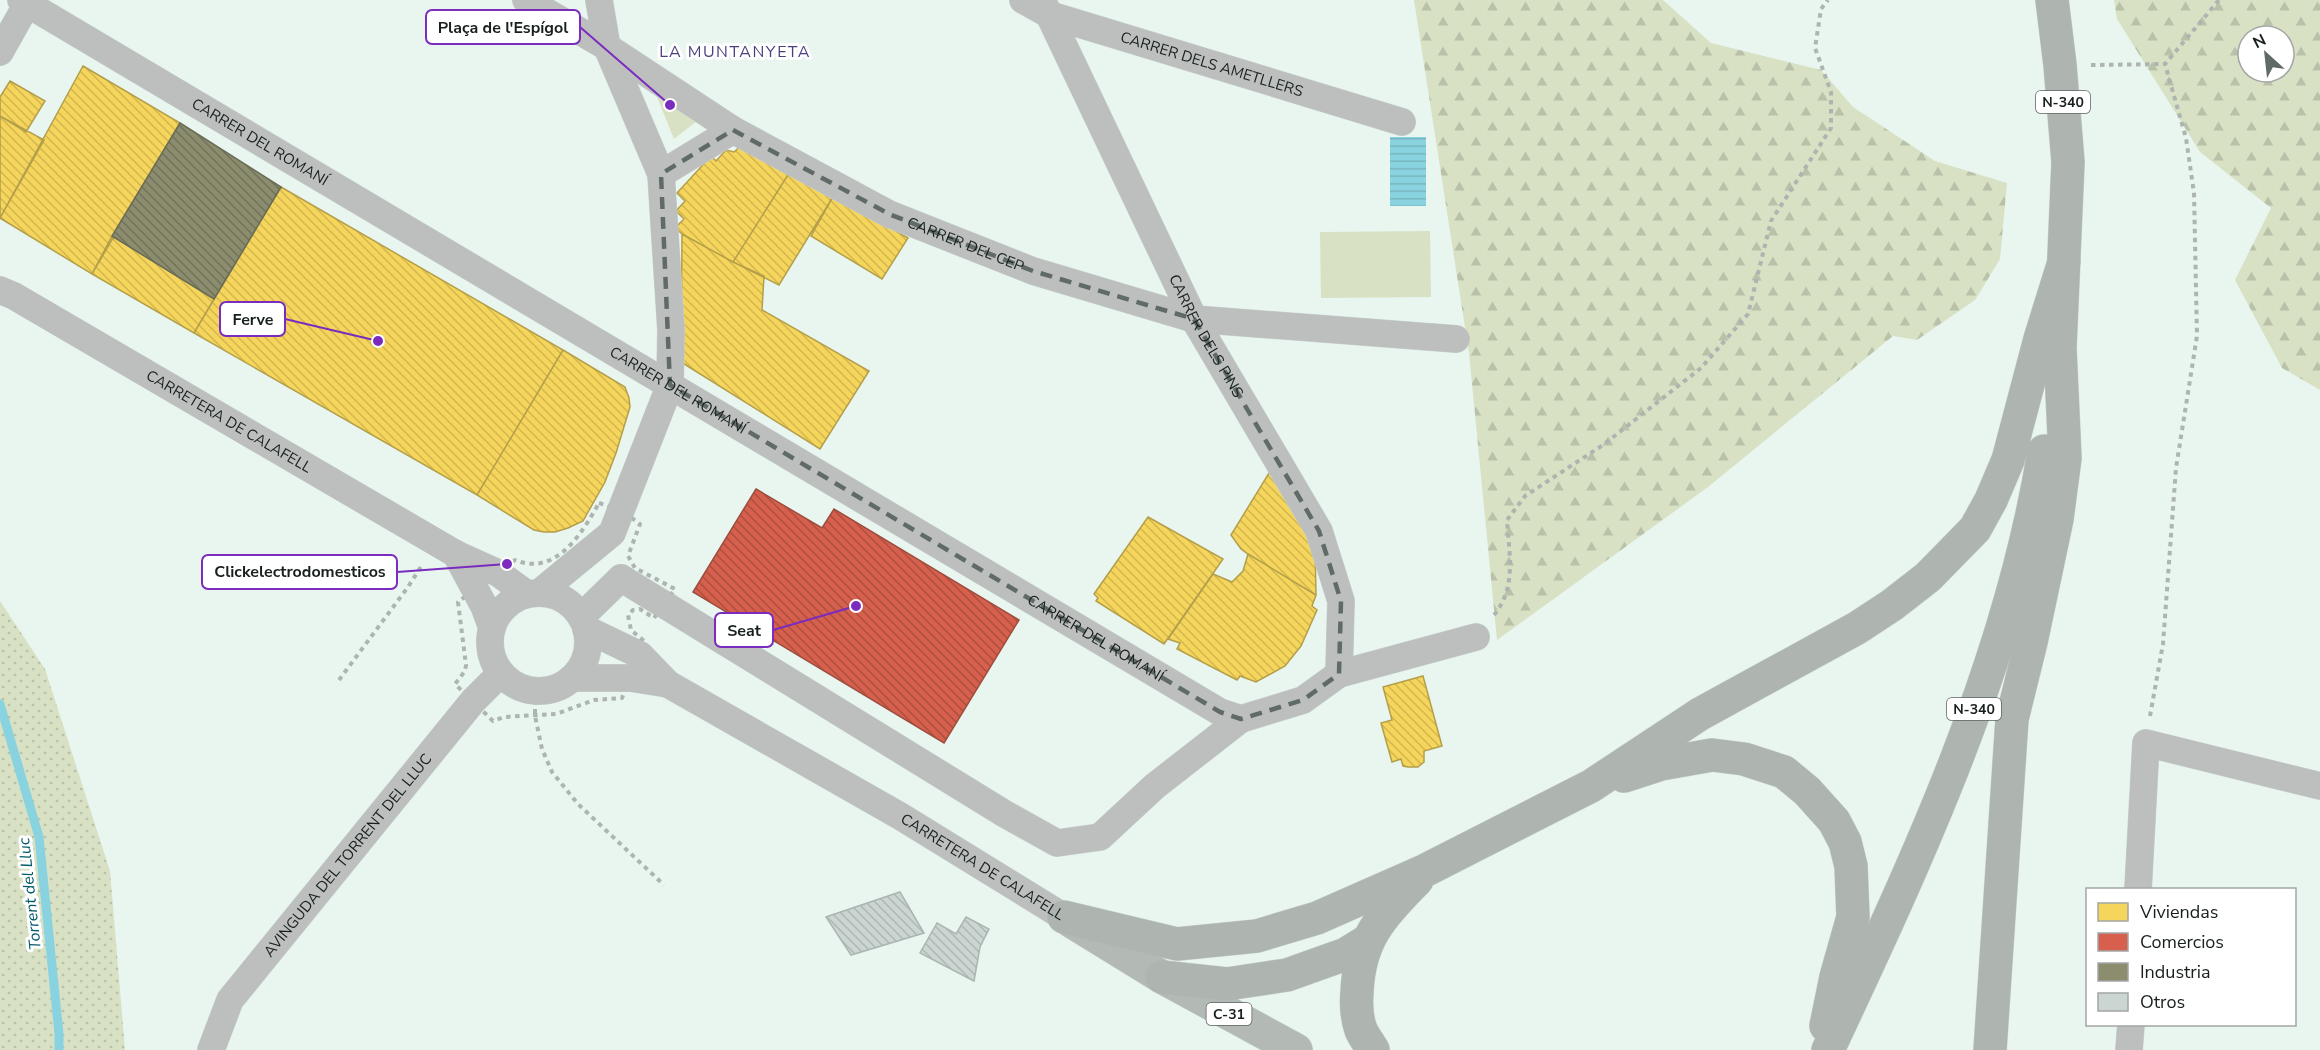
<svg xmlns="http://www.w3.org/2000/svg" width="2320" height="1050" font-family="'Nunito Sans',sans-serif">
<style>
.grass{fill:url(#grass-dots)}
.forest{fill:url(#forest-firs);fill-rule:evenodd}
.green{fill:#d8e1c4}
.water{fill:url(#water-rules)}
.homes{fill:url(#homes-back-hatch);stroke:#b39f49;stroke-width:1.5}
.shops{fill:url(#shops-back-hatch);stroke:#9d4d3e;stroke-width:1.5}
.industry{fill:url(#industry-back-hatch);stroke:#696c55;stroke-width:1.5}
.lines{fill:none;stroke-linecap:round;stroke-linejoin:round}
.stream{stroke:#89d3e0;stroke-width:9}
.building{fill:url(#building-back-hatch);stroke:#abb5b2;stroke-width:1.5}
.street-casing{stroke:#c8d2cd;stroke-width:28}
.primary-casing{stroke:#c8d2cd;stroke-width:34}
.highway-casing{stroke:#c8d2cd;stroke-width:34}
.path{stroke:#aeb4b0;stroke-width:4;stroke-dasharray:4.5 4.5;stroke-linecap:butt}
.street{stroke:#bcbfbd;stroke-width:27}
.primary{stroke:#b3b9b4;stroke-width:33}
.highway{stroke:#aeb4af;stroke-width:33}
.marked{fill:none;stroke:#616b66;stroke-width:4.5;stroke-dasharray:12 8;stroke-linejoin:round}
.labels{text-anchor:middle;stroke-width:6;stroke-linejoin:round;paint-order:stroke}
.shield{fill:#fff;stroke:#5d6360;stroke-width:1.5}
.shield-label{font-size:14px;font-weight:bold;fill:#18201c}
.street-label{font-size:15px;fill:#18201c;stroke:#fff}
.neighbourhood-label{font-size:16px;letter-spacing:1.5px;fill:#4a3f7d;stroke:#fff}
.water-label{font-size:16px;font-style:italic;fill:#005a6a;stroke:#fff}
.leader{fill:none;stroke:#7b2cbf;stroke-width:2}
.callout-dot{fill:#7b2cbf;stroke:#fff;stroke-width:2}
.callout{fill:#fff;stroke:#7b2cbf;stroke-width:2}
.callout-label{font-size:16px;text-anchor:middle;font-weight:bold;fill:#18201c}
</style>
<defs>
<pattern id="grass-dots" width="8" height="8" patternUnits="userSpaceOnUse" patternTransform="scale(1.5)"><rect width="8" height="8" fill="#d8e1c4"/><path d="M2 2h.1M6 6h.1" fill="none" stroke="#b9c1a8" stroke-width="1.8" stroke-linecap="round"/></pattern>
<pattern id="forest-firs" width="22" height="20" patternUnits="userSpaceOnUse" patternTransform="scale(1.5)"><rect width="22" height="20" fill="#d8e1c4"/><path d="M5 1l3.5 6h-7zM16 11l3.5 6h-7z" fill="#b9c1a8"/></pattern>
<pattern id="water-rules" width="6" height="5" patternUnits="userSpaceOnUse" patternTransform="scale(1.5)"><rect width="6" height="5" fill="#89d3e0"/><path d="M0 2.5h6" fill="none" stroke="#76b5c0"/></pattern>
<pattern id="homes-back-hatch" width="6" height="6" patternUnits="userSpaceOnUse" patternTransform="scale(1.5)"><rect width="6" height="6" fill="#f6d55c"/><path d="M-1 5l2 2M0 0l6 6M5-1l2 2" fill="none" stroke="#d2b74f"/></pattern>
<pattern id="shops-back-hatch" width="6" height="6" patternUnits="userSpaceOnUse" patternTransform="scale(1.5)"><rect width="6" height="6" fill="#d6604d"/><path d="M-1 5l2 2M0 0l6 6M5-1l2 2" fill="none" stroke="#ad4f3f"/></pattern>
<pattern id="industry-back-hatch" width="6" height="6" patternUnits="userSpaceOnUse" patternTransform="scale(1.5)"><rect width="6" height="6" fill="#8c8c6e"/><path d="M-1 5l2 2M0 0l6 6M5-1l2 2" fill="none" stroke="#71725a"/></pattern>
<pattern id="building-back-hatch" width="6" height="6" patternUnits="userSpaceOnUse" patternTransform="scale(1.5)"><rect width="6" height="6" fill="#cbd5d2"/><path d="M-1 5l2 2M0 0l6 6M5-1l2 2" fill="none" stroke="#aeb7b4"/></pattern>
</defs>
<rect width="100%" height="100%" fill="#e9f5ef"/>
<path class="grass" d="M 0,601 L 45,669 L 110,871 L 125,1050 L 0,1050 Z"/>
<path class="forest" d="M 1414,0 L 1663,0 L 1711,43 L 1821,70 L 1853,107 L 1935,161 L 2007,183 L 2000,259 L 1975,300 L 1917,340 L 1893,336 L 1708,487 L 1497,640 L 1469,353 Z
M 2114,0 L 2320,0 L 2320,390 L 2282,368 L 2235,280 L 2271,208 L 2200,152 L 2117,19 ZM 2248,36 L 2284,36 L 2284,72 L 2248,72 Z"/>
<path class="green" d="M 655,92 L 702,117 L 674,139 Z
M 1430,231 L 1431,297 L 1321,298 L 1320,232 Z"/>
<path class="water" d="M 1390,137 L 1426,137 L 1426,206 L 1390,206 Z"/>
<path class="homes" d="M 83,66 L 180,123 L 92,274 L 0,218 Z
M 10,81 L 45,101 L 26,132 L 0,116 L 0,97 Z
M 0,116 L 44,140 L 0,218 Z
M 743,144 L 791,170 L 733,262 L 682,234 L 675,228 L 684,219 L 676,211 L 685,201 L 677,193 L 711,156 L 716,161 L 726,150 L 734,152 Z
M 791,170 L 834,195 L 779,285 L 733,262 Z
M 281,187 L 563,350 L 477,495 L 194,333 Z
M 834,195 L 908,238 L 882,279 L 811,236 Z
M 682,234 L 733,262 L 764,276 L 762,310 L 869,371 L 820,449 L 681,362 Z
M 112,236 L 214,299 L 194,333 L 92,274 Z
M 563,350 L 625,387 L 629,398 L 630,407 L 616,453 L 605,482 L 583,521 L 568,528 L 555,532 L 544,532 L 534,530 L 477,495 Z
M 1274,465 L 1315,545 L 1316,595 L 1248,554 L 1241,549 L 1231,535 Z
M 1148,517 L 1223,559 L 1164,644 L 1096,601 L 1098,598 L 1094,594 Z
M 1248,554 L 1316,595 L 1312,606 L 1317,610 L 1301,646 L 1285,666 L 1256,682 L 1240,676 L 1237,680 L 1177,649 L 1180,643 L 1168,639 L 1213,574 L 1232,582 L 1243,571 Z
M 1423,676 L 1442,746 L 1424,751 L 1424,762 L 1418,767 L 1408,767 L 1403,766 L 1401,759 L 1392,762 L 1381,723 L 1392,720 L 1383,687 Z"/>
<path class="shops" d="M 756,489 L 822,528 L 834,509 L 1019,620 L 944,743 L 693,592 Z"/>
<path class="industry" d="M 180,123 L 281,187 L 214,299 L 112,236 Z"/>
<g class="lines">
<path class="stream" d="M 0,704 L 39,837 L 59,1034 L 59,1050"/>
</g>
<path class="building" d="M 900,892 L 924,933 L 851,955 L 826,917 Z
M 966,917 L 989,929 L 980,947 L 974,981 L 920,953 L 937,923 L 956,934 Z"/>
<g class="lines">
<defs>
<g id="street">
<path id="s1" d="M 21,0 L 1220,712 L 1241,719 L 1303,700 L 1339,674 L 1476,637"/>
<path id="s2" d="M 526,0 L 607,47 L 733,130 L 889,214 L 1033,271 L 1194,319 L 1456,339"/>
<path id="s3" d="M 1023,0 L 1050,15 L 1402,122"/>
<path id="s4" d="M 1042,0 L 1194,319 L 1319,531 L 1341,601 L 1339,674"/>
<path d="M 0,52 L 27,4"/>
<path d="M 661,174 L 733,130"/>
<path id="s5" d="M 0,290 L 14,296 L 456,554 L 498,573 L 527,594"/>
<path d="M 456,554 L 484,606 L 492,628"/>
<path d="M 621,578 L 1005,814 L 1057,843 L 1100,837 L 1155,786 L 1241,719"/>
<path d="M 539,593 L 612,533 L 670,385 L 671,330 L 661,174 L 607,47 L 599,0"/>
<circle cx="539" cy="642" r="49"/>
<path d="M 581,617 L 621,578"/>
<path id="s6" d="M 586,629 L 640,655 L 668,684 L 900,816 L 1064,917"/>
<path d="M 572,678 L 630,678 L 668,684"/>
<path d="M 2138,890 L 2146,743 L 2320,786"/>
<path id="s7" d="M 211,1050 L 230,1000 L 473,701 L 501,673"/>
<path d="M 2129,1050 L 2131,1024"/>
</g>
<path id="primary" d="M 1071,921 L 1162,977 L 1296,1050"/>
<path id="highway" d="M 1624,776 L 1661,764 L 1712,755 L 1744,759 L 1784,772 L 1807,791 L 1834,821 L 1845,842 L 1851,866 L 1853,917 L 1836,977 L 1826,1026
M 1064,917 L 1177,944 L 1257,936 L 1317,918 L 1426,870 L 1591,786 L 1700,714 L 1857,628 L 1892,605 L 1928,577 L 1975,529 L 1991,500 L 2008,460 L 2040,339 L 2064,262
M 1162,977 L 1227,984 L 1287,975 L 1346,954 L 1367,941
M 1373,1050 C 1369,1043 1364,1037 1361,1030 C 1357,1019 1356,1004 1357,992 C 1359,940 1381,916 1417,880
M 1828,1050 C 1918,858 2010,662 2044,451
M 1990,1050 L 2012,719 L 2031,642 L 2057,519 L 2065,458 L 2060,348 L 2068,162 L 2060,65 L 2052,0"/>
</defs>
<use href="#street" class="street-casing"/>
<use href="#primary" class="primary-casing"/>
<use href="#highway" class="highway-casing"/>
<path class="path" d="M 2091,65 L 2165,64 L 2219,0
M 599,503 L 621,510 L 640,524 L 628,556 L 635,568 L 675,589 L 654,618 L 640,609 L 633,610 L 628,615 L 631,630 L 644,641 L 622,698 L 594,700 L 556,714 L 504,717 L 493,721 L 455,684 L 465,671 L 466,665 L 458,602 L 515,560 C 556,577 582,533 599,503 Z
M 1494,615 C 1517,587 1509,554 1507,520 L 1525,496 L 1603,445 L 1701,368 L 1748,314 L 1771,221 L 1831,128 L 1831,92 L 1815,48 L 1821,9 L 1828,0
M 339,680 L 408,587 L 422,565
M 535,691 L 535,716 L 542,749 L 552,772 L 578,804 L 664,885
M 2150,716 L 2163,644 L 2176,468 L 2197,336 L 2194,193 L 2186,138 L 2165,64"/>
<use href="#street" class="street"/>
<use href="#primary" class="primary"/>
<use href="#highway" class="highway"/>
</g>
<path class="marked" d="M 733,130 L 889,214 L 1033,271 L 1194,319 L 1319,531 L 1341,601 L 1339,674 L 1303,700 L 1241,719 L 1220,712 L 670,385 L 661,174 Z"/>
<g class="labels">
<g class="shield">
<rect x="2036" y="91" width="54" height="22" rx="4.5"/>
<rect x="1947" y="698" width="54" height="22" rx="4.5"/>
<rect x="1206.5" y="1003" width="45" height="22" rx="4.5"/>
</g>
<g class="shield-label">
<text x="2063" y="107">N-340</text>
<text x="1974" y="714">N-340</text>
<text x="1229" y="1019">C-31</text>
</g>
<g class="street-label">
<text dy="5" stroke="none"><textPath href="#s3" startOffset="200">CARRER DELS AMETLLERS</textPath></text>
<text dy="5" stroke="none"><textPath href="#s1" startOffset="278">CARRER DEL ROMANÍ</textPath></text>
<text dy="5" stroke="none"><textPath href="#s2" startOffset="504">CARRER DEL CEP</textPath></text>
<text dy="5" stroke="none"><textPath href="#s4" startOffset="374">CARRER DELS PINS</textPath></text>
<text dy="5" stroke="none"><textPath href="#s1" startOffset="764">CARRER DEL ROMANÍ</textPath></text>
<text dy="5" stroke="none"><textPath href="#s5" startOffset="264">CARRETERA DE CALAFELL</textPath></text>
<text dy="5" stroke="none"><textPath href="#s1" startOffset="1250">CARRER DEL ROMANÍ</textPath></text>
<text dy="5" stroke="none"><textPath href="#s7" startOffset="240">AVINGUDA DEL TORRENT DEL LLUC</textPath></text>
<text dy="5" stroke="none"><textPath href="#s6" startOffset="464">CARRETERA DE CALAFELL</textPath></text>
</g>
<g class="neighbourhood-label">
<text x="735" y="57">LA MUNTANYETA</text>
</g>
<g class="water-label">
<text transform="translate(29 894) rotate(-96)" y="6">Torrent del Lluc</text>
</g>
</g>
<path class="leader" d="M670 105L580 27M378 341L285 319M507 564L397 572M856 606L773 630"/>
<g class="callout-dot">
<circle cx="670" cy="105" r="6"/>
<circle cx="378" cy="341" r="6"/>
<circle cx="507" cy="564" r="6"/>
<circle cx="856" cy="606" r="6"/>
</g>
<g class="callout">
<rect x="426" y="10" width="154" height="34" rx="6"/>
<rect x="220" y="302" width="65" height="34" rx="6"/>
<rect x="202" y="555" width="195" height="34" rx="6"/>
<rect x="715" y="613" width="58" height="34" rx="6"/>
</g>
<g class="callout-label">
<text x="503" y="33">Plaça de l'Espígol</text>
<text x="253" y="325">Ferve</text>
<text x="300" y="577">Clickelectrodomesticos</text>
<text x="744" y="636">Seat</text>
</g>
<rect x="2086" y="888" width="210" height="138" fill="#ffffff" stroke="#a3a6a4" stroke-width="1.5"/>
<rect x="2098" y="903" width="30" height="18" fill="#f6d55c" stroke="#a3a6a4" stroke-width="1.5"/>
<text x="2140" y="918" font-size="18" fill="#18201c">Viviendas</text>
<rect x="2098" y="933" width="30" height="18" fill="#d6604d" stroke="#a3a6a4" stroke-width="1.5"/>
<text x="2140" y="948" font-size="18" fill="#18201c">Comercios</text>
<rect x="2098" y="963" width="30" height="18" fill="#8c8c6e" stroke="#a3a6a4" stroke-width="1.5"/>
<text x="2140" y="978" font-size="18" fill="#18201c">Industria</text>
<rect x="2098" y="993" width="30" height="18" fill="#cbd5d2" stroke="#a3a6a4" stroke-width="1.5"/>
<text x="2140" y="1008" font-size="18" fill="#18201c">Otros</text>
<g transform="translate(2266 54) rotate(333)"><circle r="28" fill="#ffffff" stroke="#a3a6a4" stroke-width="1.5"/>
<path d="M0-4.5L10 22L0 15L-10 22Z" fill="#616b66"/>
<text y="-9" font-size="16" font-weight="bold" text-anchor="middle" fill="#18201c">N</text>
</g>
</svg>
